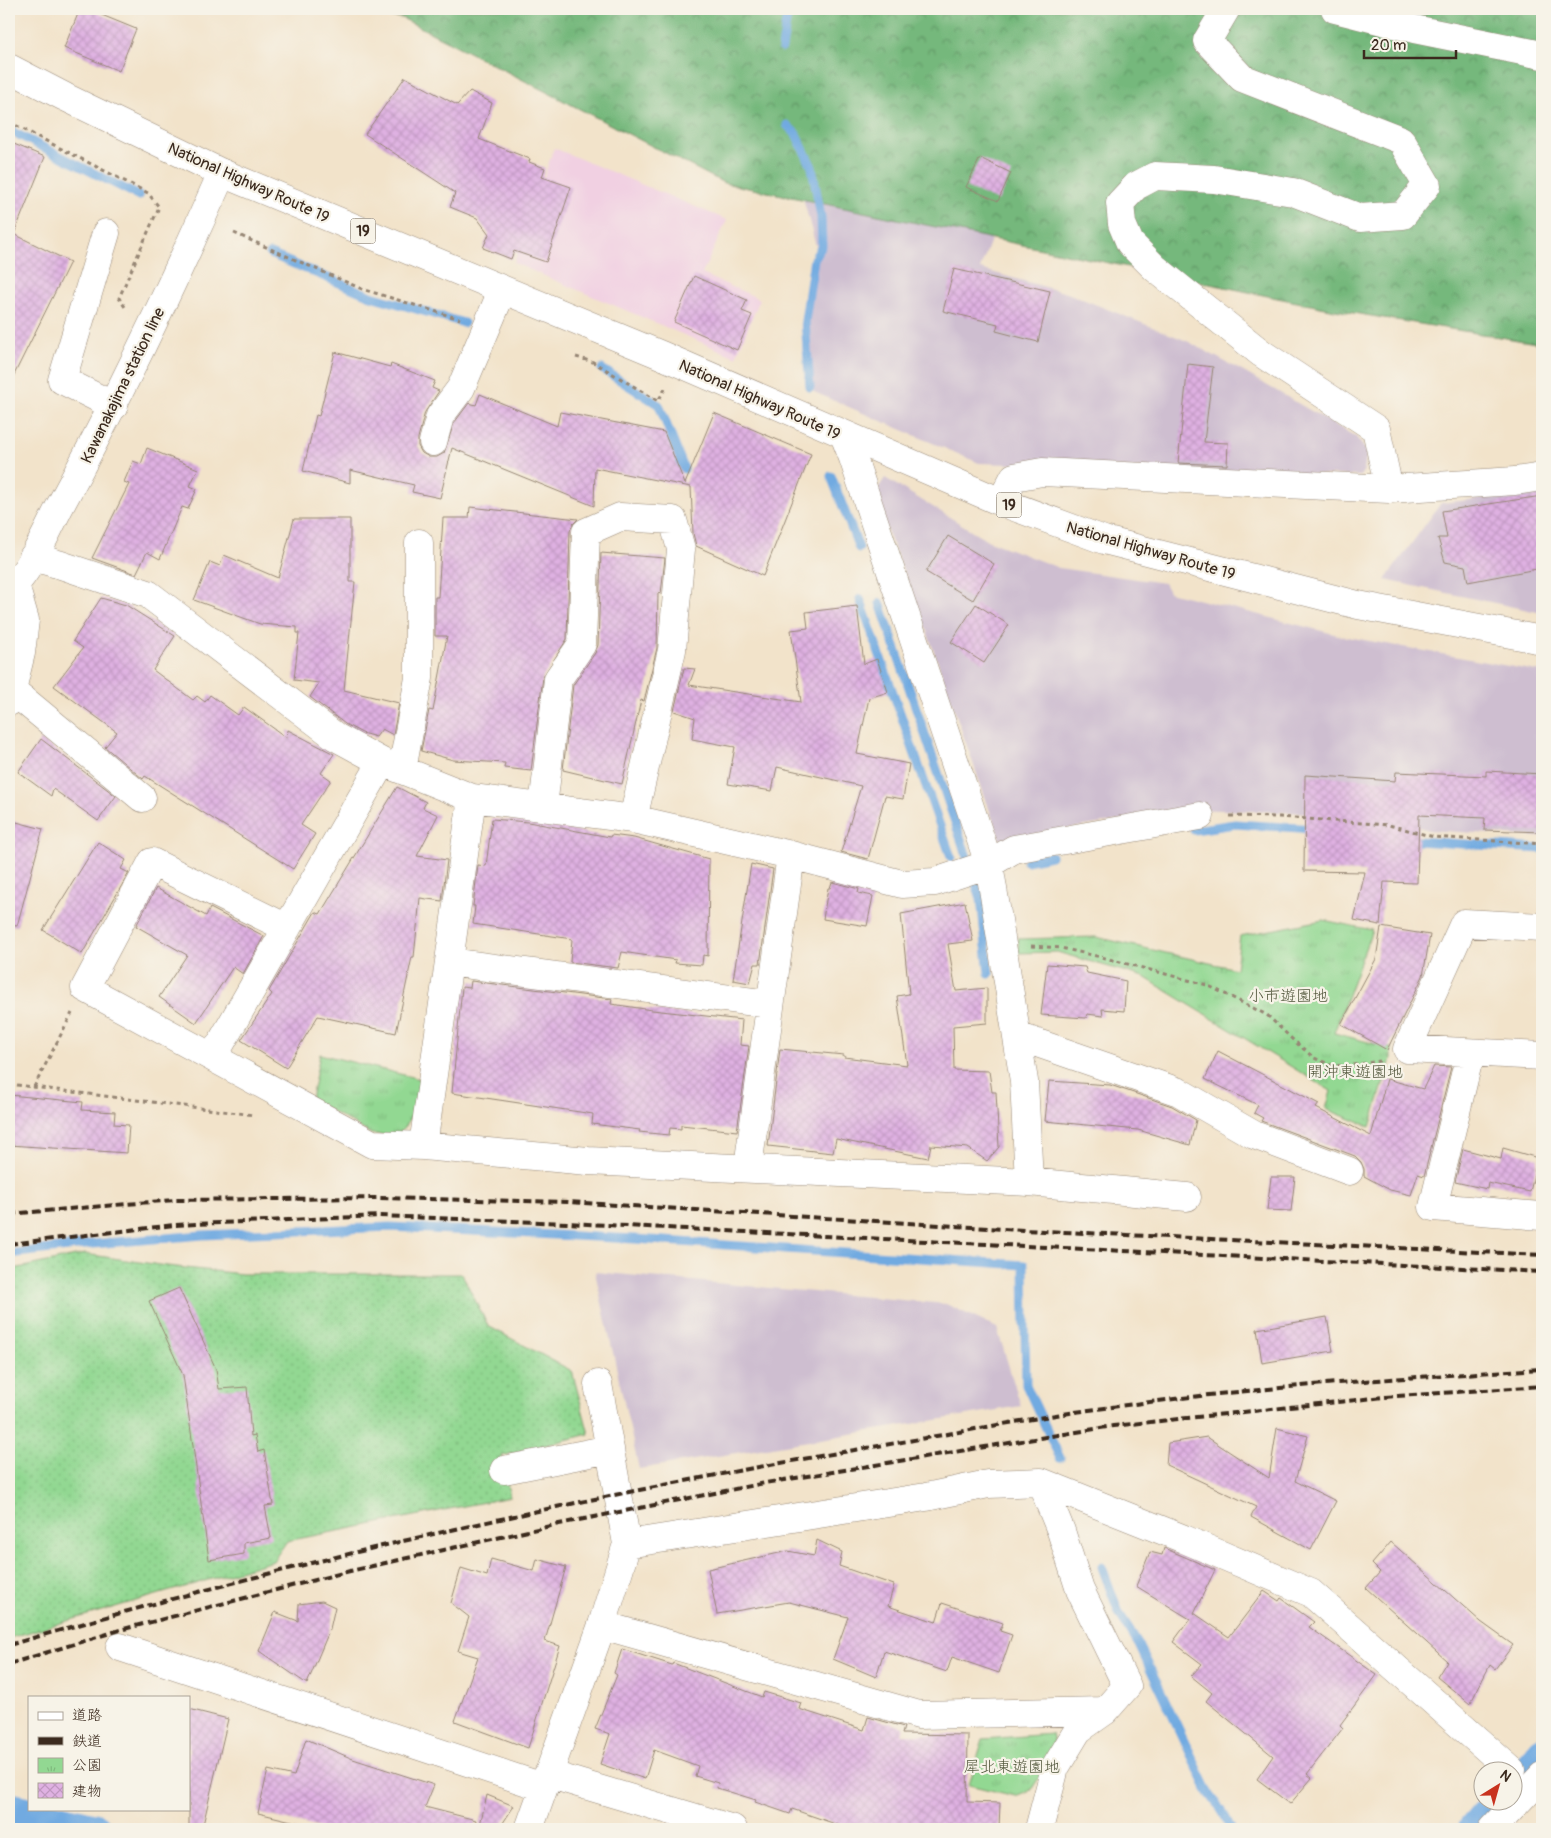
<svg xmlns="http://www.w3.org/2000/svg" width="1551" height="1838" font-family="Pangolin,'Klee One',sans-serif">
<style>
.built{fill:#f1d0e2}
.industrial{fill:#cebed0}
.grass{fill:url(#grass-dots);stroke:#668158}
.forest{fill:url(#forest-crowns);stroke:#58714d}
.park{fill:url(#park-tufts);stroke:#668158}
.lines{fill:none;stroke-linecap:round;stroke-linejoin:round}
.stream{stroke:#71aae1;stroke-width:9}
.canal{stroke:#71aae1;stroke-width:32}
.building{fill:url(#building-cross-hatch)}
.minor-casing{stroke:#968674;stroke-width:29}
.major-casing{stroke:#968674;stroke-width:29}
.highway-casing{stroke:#968674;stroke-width:29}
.path{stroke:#968674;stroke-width:3;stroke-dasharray:4 4;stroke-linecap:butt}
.minor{stroke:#fff;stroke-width:28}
.major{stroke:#fff;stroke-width:28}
.highway{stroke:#fff;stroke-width:28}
.rail{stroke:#3b2a1e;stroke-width:4;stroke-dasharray:8 4;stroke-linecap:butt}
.labels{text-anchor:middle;stroke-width:4.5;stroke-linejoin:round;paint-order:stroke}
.shield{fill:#f7f3e8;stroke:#73665b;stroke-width:1}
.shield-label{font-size:15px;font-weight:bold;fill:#3b2a1e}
.street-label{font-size:16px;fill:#3b2a1e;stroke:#f7f3e8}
.park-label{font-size:16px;fill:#51563b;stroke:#f7f3e8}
</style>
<defs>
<pattern id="grass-dots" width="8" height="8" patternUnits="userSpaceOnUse" patternTransform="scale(1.25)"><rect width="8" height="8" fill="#92d892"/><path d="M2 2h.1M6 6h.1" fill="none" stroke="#7fba7d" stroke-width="1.8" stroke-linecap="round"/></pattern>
<pattern id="forest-crowns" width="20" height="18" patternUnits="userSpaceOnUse" patternTransform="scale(1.25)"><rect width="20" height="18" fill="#75b87c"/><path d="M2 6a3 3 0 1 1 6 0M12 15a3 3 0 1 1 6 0" fill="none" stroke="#619665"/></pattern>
<pattern id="park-tufts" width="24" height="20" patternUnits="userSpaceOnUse" patternTransform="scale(1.25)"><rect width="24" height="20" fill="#92d892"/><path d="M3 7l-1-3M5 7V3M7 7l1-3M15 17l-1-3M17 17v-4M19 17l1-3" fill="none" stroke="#7fba7d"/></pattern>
<pattern id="building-cross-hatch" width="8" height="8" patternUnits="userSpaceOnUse" patternTransform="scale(1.25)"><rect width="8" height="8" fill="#dfb1e2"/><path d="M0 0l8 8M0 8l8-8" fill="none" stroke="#c098c1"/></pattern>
</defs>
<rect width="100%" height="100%" fill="#f7f3e8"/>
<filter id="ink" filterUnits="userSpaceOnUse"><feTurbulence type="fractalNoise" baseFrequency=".02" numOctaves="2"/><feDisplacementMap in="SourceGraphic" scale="10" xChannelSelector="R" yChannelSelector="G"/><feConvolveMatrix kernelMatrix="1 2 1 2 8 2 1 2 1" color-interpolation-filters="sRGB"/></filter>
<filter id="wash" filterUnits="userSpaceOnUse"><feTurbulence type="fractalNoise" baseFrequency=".0096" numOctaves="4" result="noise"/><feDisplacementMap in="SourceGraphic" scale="20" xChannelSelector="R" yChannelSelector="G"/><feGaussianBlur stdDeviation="1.12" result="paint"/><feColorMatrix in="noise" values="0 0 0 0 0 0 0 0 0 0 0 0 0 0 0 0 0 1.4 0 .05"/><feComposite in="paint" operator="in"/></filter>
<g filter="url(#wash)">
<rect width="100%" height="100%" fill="#f2e3ca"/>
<path class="built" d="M 554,148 L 727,220 L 702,274 L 760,299 L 736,357 L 514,263 Z"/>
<path class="industrial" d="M 1017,170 L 980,269 L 1067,293 L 1187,341 L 1242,371 L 1356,437 L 1367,452 L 1364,470 L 1360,476 L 979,463 L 814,392 L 808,309 L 818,254 L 799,183 Z
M 885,478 L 989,541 L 1059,568 L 1164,583 L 1169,592 L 1342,636 L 1542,672 L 1542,837 L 1429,830 L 1380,815 L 1188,809 L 1000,840 L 922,617 L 873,496 Z
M 1542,492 L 1542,613 L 1385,580 L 1441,503 Z
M 595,1272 L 946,1304 L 997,1328 L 1021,1406 L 639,1469 Z"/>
<path class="grass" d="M 85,1254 L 167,1266 L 242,1274 L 462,1274 L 488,1326 L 572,1371 L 589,1434 L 502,1456 L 510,1497 L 287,1541 L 273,1561 L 9,1638 L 9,1270 Z"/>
<path class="forest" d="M 312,9 L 1542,9 L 1542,344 L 1335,310 L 724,183 L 402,18 Z"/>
<path class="park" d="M 1323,920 L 1372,930 L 1334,1033 L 1391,1048 L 1391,1059 L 1370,1127 L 1326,1109 L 1331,1091 L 1144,977 L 1057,952 L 1019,953 L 1018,939 L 1096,937 L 1236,969 L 1240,936 Z
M 320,1054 L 420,1079 L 415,1111 L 399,1135 L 371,1134 L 311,1099 Z
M 1052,1734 L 1056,1752 L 1031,1790 L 1015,1796 L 969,1785 L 983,1739 Z"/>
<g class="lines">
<path class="stream" d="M 782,48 L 788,9
M 787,125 L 796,134 L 812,167 L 821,217 L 822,246 L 814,259 L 805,321 L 810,387
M 9,130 L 139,196
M 270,254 L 371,296 L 464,323
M 602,369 L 659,405 L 684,469
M 831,476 L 859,548
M 860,599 L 951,857
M 880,603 L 981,898 L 989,974
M 1194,830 L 1235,824 L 1316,829
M 1408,838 L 1417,841 L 1542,849
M 1027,861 L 1051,856
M 9,1254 L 93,1244 L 203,1235 L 390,1227 L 635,1239 L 1024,1265 L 1026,1385 L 1060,1458
M 1102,1567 L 1119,1613 L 1139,1645 L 1211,1797 L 1221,1808 L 1231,1829"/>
<path class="canal" d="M 1530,1766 L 1542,1752
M 9,1808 L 96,1829
M 1474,1829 L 1499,1800"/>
</g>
<g id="blocks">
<path class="building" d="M 80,9 L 87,9 L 136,29 L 119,71 L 64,48 Z
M 405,77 L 457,105 L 470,91 L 492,103 L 479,139 L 530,159 L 529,162 L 545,168 L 542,177 L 571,187 L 546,262 L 514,251 L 511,259 L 483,248 L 489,234 L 477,218 L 450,207 L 455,193 L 365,134 Z
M 14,144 L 45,157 L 14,234 L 70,262 L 9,385 L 9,157 Z
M 980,158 L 1011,173 L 998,201 L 966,187 Z
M 954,269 L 1050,291 L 1038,342 L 996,331 L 998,324 L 943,311 Z
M 694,276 L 747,300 L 742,311 L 752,315 L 737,350 L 674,322 Z
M 335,352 L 390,367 L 391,364 L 435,381 L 432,388 L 439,391 L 425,412 L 418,438 L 418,446 L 422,453 L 429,457 L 437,457 L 444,453 L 454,423 L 469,403 L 476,405 L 480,394 L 557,426 L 560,412 L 664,432 L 685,484 L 714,413 L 811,454 L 763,576 L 696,546 L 693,533 L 691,487 L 595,468 L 594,506 L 452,448 L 440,498 L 412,492 L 414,485 L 350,470 L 350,483 L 303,471 L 316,415 L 319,416 Z
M 1188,364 L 1213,367 L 1204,442 L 1228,443 L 1227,465 L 1178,463 Z
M 147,448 L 198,469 L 190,486 L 197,489 L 188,509 L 182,507 L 160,559 L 147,552 L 136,574 L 92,558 L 129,484 L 124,482 L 133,461 L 141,464 Z
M 1542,496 L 1542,568 L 1468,582 L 1465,566 L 1445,562 L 1438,538 L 1447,538 L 1442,511 Z
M 470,507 L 578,519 L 573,524 L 570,531 L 567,639 L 543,677 L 531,771 L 504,768 L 505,763 L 453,760 L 421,751 L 429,710 L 433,711 L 447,636 L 435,636 L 435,597 L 438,597 L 443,518 L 469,518 Z
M 294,519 L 350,519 L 350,582 L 355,582 L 344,690 L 399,703 L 393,735 L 382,729 L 376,737 L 362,733 L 345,724 L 310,697 L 319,683 L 294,680 L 299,633 L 297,633 L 297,627 L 260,624 L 194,600 L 210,562 L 220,566 L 224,555 L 278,578 Z
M 948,536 L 994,564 L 973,600 L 926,572 Z
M 601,553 L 665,558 L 661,594 L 658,593 L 657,648 L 644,701 L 641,700 L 622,784 L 563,770 L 573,685 L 595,653 L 598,645 Z
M 101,598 L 126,605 L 175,636 L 153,670 L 193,700 L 197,696 L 205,702 L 210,695 L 238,715 L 244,707 L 287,738 L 288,730 L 334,754 L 321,773 L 331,780 L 301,825 L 315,834 L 293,869 L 145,776 L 143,779 L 105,747 L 117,732 L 54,686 L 83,648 L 73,641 Z
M 976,604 L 1009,625 L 984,663 L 951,642 Z
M 857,606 L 864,664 L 877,659 L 888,692 L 869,698 L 857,754 L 909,764 L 903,799 L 885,796 L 868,859 L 841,852 L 861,786 L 777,767 L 772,791 L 728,784 L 735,747 L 692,739 L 695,718 L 674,711 L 684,668 L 695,669 L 689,685 L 801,702 L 791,630 L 808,628 L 806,612 Z
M 41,739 L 116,796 L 98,821 L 53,789 L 51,796 L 18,772 Z
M 1486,771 L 1542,774 L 1542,832 L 1484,830 L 1485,818 L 1419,815 L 1417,883 L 1384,882 L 1380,925 L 1354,920 L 1365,872 L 1304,871 L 1305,775 L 1395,781 L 1396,772 L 1486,776 Z
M 397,787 L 426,802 L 423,808 L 438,815 L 417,856 L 447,860 L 442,901 L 420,898 L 414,957 L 412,957 L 396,1033 L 318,1016 L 286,1068 L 241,1040 L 272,994 L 269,991 L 315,912 L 320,914 Z
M 492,819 L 528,822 L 610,837 L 611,835 L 634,838 L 709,859 L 708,956 L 703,955 L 702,965 L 675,963 L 676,960 L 622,952 L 618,968 L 570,962 L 572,939 L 473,924 L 475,906 L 473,906 L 478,865 L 486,866 Z
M 9,820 L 43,829 L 17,926 L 9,925 Z
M 98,842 L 126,860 L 121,869 L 129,873 L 82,954 L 43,930 Z
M 751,864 L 773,869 L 760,964 L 755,964 L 750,983 L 733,980 Z
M 832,882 L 859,889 L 858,893 L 873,896 L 867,926 L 823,919 L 828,888 L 830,888 Z
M 156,888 L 206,916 L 210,908 L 264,936 L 243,974 L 233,967 L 196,1023 L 159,997 L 187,955 L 136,926 Z
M 965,902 L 973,941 L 948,944 L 956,991 L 987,988 L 987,1023 L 953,1026 L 954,1070 L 989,1071 L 992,1092 L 996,1092 L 999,1147 L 987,1161 L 968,1148 L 931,1145 L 928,1158 L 836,1139 L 833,1153 L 768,1146 L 780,1049 L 844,1055 L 844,1057 L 907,1065 L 897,996 L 909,994 L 901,914 Z
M 1381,927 L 1430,935 L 1423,976 L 1387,1050 L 1341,1024 L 1376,959 Z
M 1047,964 L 1085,967 L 1087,973 L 1126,981 L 1124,1011 L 1102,1009 L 1103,1016 L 1087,1014 L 1086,1018 L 1041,1015 Z
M 471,981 L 612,999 L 611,1004 L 652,1010 L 742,1020 L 740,1045 L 749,1046 L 737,1131 L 681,1125 L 681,1129 L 670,1128 L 669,1135 L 639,1132 L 640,1130 L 592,1124 L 593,1114 L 452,1093 L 462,987 L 470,988 Z
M 1218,1051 L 1319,1104 L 1316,1108 L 1371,1136 L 1387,1079 L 1423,1089 L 1434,1066 L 1451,1067 L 1424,1176 L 1418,1174 L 1411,1195 L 1390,1190 L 1364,1176 L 1364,1169 L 1361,1162 L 1355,1156 L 1261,1121 L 1263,1118 L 1254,1113 L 1258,1105 L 1205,1079 Z
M 1049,1081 L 1110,1085 L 1172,1106 L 1196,1120 L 1190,1145 L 1138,1130 L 1045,1121 Z
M 9,1095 L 83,1102 L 82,1110 L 115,1112 L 114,1124 L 129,1125 L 127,1153 L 9,1145 Z
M 1503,1148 L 1538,1158 L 1530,1192 L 1488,1183 L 1487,1189 L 1455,1182 L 1463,1149 L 1501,1159 Z
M 1271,1177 L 1295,1177 L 1291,1211 L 1267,1210 Z
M 179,1288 L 216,1369 L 219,1389 L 247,1387 L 251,1436 L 255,1435 L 258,1452 L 264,1450 L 273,1505 L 265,1506 L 271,1538 L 244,1543 L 244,1554 L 209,1560 L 183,1375 L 149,1301 Z
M 1327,1317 L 1333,1351 L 1262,1363 L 1257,1329 Z
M 1277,1428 L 1308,1436 L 1295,1481 L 1336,1501 L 1311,1550 L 1251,1517 L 1256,1507 L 1166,1465 L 1168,1443 L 1207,1437 L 1269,1478 Z
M 817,1540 L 842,1552 L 839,1566 L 894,1585 L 888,1606 L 936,1622 L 942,1603 L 1003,1623 L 1000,1631 L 1012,1635 L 999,1673 L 952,1657 L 947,1672 L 884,1651 L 876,1677 L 833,1659 L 848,1617 L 789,1602 L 717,1614 L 708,1569 L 788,1551 L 814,1556 Z
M 1391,1542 L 1481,1622 L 1513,1645 L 1495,1669 L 1490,1665 L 1470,1704 L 1437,1677 L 1447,1661 L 1366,1588 L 1380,1572 L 1372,1564 Z
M 1164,1548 L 1215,1570 L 1194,1613 L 1229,1637 L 1264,1591 L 1279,1601 L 1281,1598 L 1314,1622 L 1309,1627 L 1377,1675 L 1340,1725 L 1343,1728 L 1307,1774 L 1312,1778 L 1290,1804 L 1257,1779 L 1273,1756 L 1206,1701 L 1212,1693 L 1191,1676 L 1202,1664 L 1173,1642 L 1190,1619 L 1136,1586 L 1150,1552 L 1162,1555 Z
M 491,1559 L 534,1571 L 537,1559 L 566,1567 L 545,1641 L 560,1646 L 528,1748 L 455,1721 L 478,1657 L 458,1651 L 469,1617 L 451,1603 L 461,1568 L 487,1576 Z
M 322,1601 L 335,1607 L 330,1629 L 307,1684 L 259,1651 L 275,1612 L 298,1621 L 299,1604 Z
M 622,1649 L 672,1665 L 673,1663 L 762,1697 L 764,1692 L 801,1703 L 799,1709 L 864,1730 L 868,1717 L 904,1727 L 902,1734 L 968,1735 L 967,1802 L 1000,1803 L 999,1829 L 850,1829 L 792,1809 L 790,1814 L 755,1802 L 756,1800 L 717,1788 L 718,1783 L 695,1776 L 698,1766 L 654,1750 L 645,1779 L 600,1764 L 610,1734 L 595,1729 L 617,1675 L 614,1673 Z
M 189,1709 L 228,1719 L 202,1829 L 189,1829 Z
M 306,1739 L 353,1759 L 434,1785 L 425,1807 L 476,1820 L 474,1829 L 325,1829 L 258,1813 L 268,1770 L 294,1776 Z
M 487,1795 L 514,1806 L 499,1829 L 479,1829 Z"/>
</g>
</g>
<g filter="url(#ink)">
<use href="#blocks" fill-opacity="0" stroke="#968674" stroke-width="1"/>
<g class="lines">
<defs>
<path id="minor" d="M 1226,9 L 1207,41 L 1242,78 L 1401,140 L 1427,185 L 1403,215 L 1360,218 L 1293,192 L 1214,179 L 1155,176 L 1136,186 L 1120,203 L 1122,224 L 1130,243 L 1155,268 L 1261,353 L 1376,429 L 1389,489
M 1335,9 L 1414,29 L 1542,55
M 106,233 L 62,380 L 114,406
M 844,435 L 853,458 L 989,864 L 1024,1081 L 1029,1182
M 433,442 L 440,416 L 461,388 L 502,291
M 1001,502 L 1014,477 L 1042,472 L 1389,489 L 1515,481 L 1542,477
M 33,557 L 61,565 L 148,594 L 336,737 L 382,762 L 472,798 L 633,819 L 791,855 L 902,884 L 935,882 L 989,864 L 1014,849 L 1200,816
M 13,691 L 142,798
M 9,702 L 21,653 L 25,620 L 15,585
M 402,770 L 419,678 L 419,543
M 543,807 L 558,679 L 582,644 L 586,532 L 620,517 L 673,520 L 681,549 L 672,650 L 633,819
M 1542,927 L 1464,923 L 1407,1049 L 1542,1056
M 287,928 L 152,862 L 85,988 L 372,1144 L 423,1146 L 588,1161 L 1029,1182 L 1187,1197
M 449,962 L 770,1004
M 1017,1036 L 1179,1092 L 1254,1135 L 1349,1171
M 1470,1054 L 1433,1207 L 1541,1216
M 213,1057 L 382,762
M 423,1146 L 472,798
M 748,1167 L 791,855
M 598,1384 L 627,1544
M 504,1470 L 610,1449
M 602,1625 L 919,1715 L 1105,1711
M 120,1647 L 543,1787
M 548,1774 L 733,1829
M 529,1829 L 602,1625 L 627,1544 L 926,1497 L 988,1484 L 1041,1482 L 1184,1539 L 1311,1593 L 1511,1770
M 1039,1829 L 1055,1768 L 1078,1730 L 1105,1711 L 1127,1686 L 1080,1590 L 1061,1531 L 1041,1482
M 1492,1829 L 1542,1776"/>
<path id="major" d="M 9,589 C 27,578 49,527 60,506 C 119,397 172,286 222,173"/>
<path id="highway" d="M 9,68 L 65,97 L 222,173 L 661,355 L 1001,502 L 1104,540 L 1358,605 L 1542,640"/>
</defs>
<use href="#minor" class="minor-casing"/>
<use href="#major" class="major-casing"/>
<use href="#highway" class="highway-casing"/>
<path class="path" d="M 9,122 L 148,193 L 159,207 L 119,298 L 127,310
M 234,233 L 362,289 L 460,319
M 576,357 L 593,362 L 658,401 L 665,389
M 1230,816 L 1280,817 L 1389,825 L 1434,837 L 1542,844
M 1031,946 L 1061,948 L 1105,958 L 1207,985 L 1267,1015 L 1292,1039 L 1314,1058 L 1331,1065 L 1347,1066 L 1380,1061
M 9,1084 L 254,1115
M 34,1087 L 72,1013"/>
<use href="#minor" class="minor"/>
<use href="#major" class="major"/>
<use href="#highway" class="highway"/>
<path class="rail" d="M 9,1214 L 174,1200 L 378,1198 L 568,1202 L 1003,1229 L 1542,1255
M 9,1244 L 174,1225 L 379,1216 L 567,1223 L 1542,1272
M 9,1645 C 300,1559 596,1493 896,1443 C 968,1431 1040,1416 1112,1407 C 1255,1387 1399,1378 1542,1369
M 9,1664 L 120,1630 L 350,1571 L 559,1524 L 765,1483 L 1113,1426 L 1384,1397 L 1542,1386"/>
</g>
</g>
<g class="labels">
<g class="shield">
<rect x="350.5" y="218.5" width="25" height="25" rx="4"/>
<rect x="996.5" y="492.5" width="25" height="25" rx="4"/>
</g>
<g class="shield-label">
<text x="363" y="236">19</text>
<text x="1009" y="510">19</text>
</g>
<g class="street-label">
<text transform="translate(249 182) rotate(24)" y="6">National Highway Route 19</text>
<text transform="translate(122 385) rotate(-64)" y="6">Kawanakajima station line</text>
<text transform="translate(760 399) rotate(24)" y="6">National Highway Route 19</text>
<text transform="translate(1151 550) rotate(16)" y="6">National Highway Route 19</text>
</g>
<g class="park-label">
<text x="1288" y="1001">小市遊園地</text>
<text x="1355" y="1077">開沖東遊園地</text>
<text x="1012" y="1772">犀北東遊園地</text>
</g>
</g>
<rect width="1551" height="1838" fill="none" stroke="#f7f3e8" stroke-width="30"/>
<rect x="28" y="1696" width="162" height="115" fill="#f7f3e8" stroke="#aca397"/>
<rect x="38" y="1712" width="25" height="8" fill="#ffffff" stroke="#aca397"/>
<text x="72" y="1720" font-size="15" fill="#3b2a1e">道路</text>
<rect x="38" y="1737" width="25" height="8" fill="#3b2a1e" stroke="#aca397"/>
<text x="72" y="1746" font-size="15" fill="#3b2a1e">鉄道</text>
<rect x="38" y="1758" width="25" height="15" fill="url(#park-tufts)" stroke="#aca397"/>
<text x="72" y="1770" font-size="15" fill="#3b2a1e">公園</text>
<rect x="38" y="1783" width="25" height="15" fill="url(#building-cross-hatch)" stroke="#aca397"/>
<text x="72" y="1796" font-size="15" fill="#3b2a1e">建物</text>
<g transform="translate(1498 1786) rotate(37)"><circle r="24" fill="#f7f3e8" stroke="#aca397"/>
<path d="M0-4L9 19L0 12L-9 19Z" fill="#c8321e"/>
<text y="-8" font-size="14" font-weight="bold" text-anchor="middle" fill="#3b2a1e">N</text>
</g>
<path d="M1364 50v8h92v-8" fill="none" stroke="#3b2a1e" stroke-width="2.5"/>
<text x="1371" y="50" font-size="15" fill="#3b2a1e" stroke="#f7f3e8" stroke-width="4" paint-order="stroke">20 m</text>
</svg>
